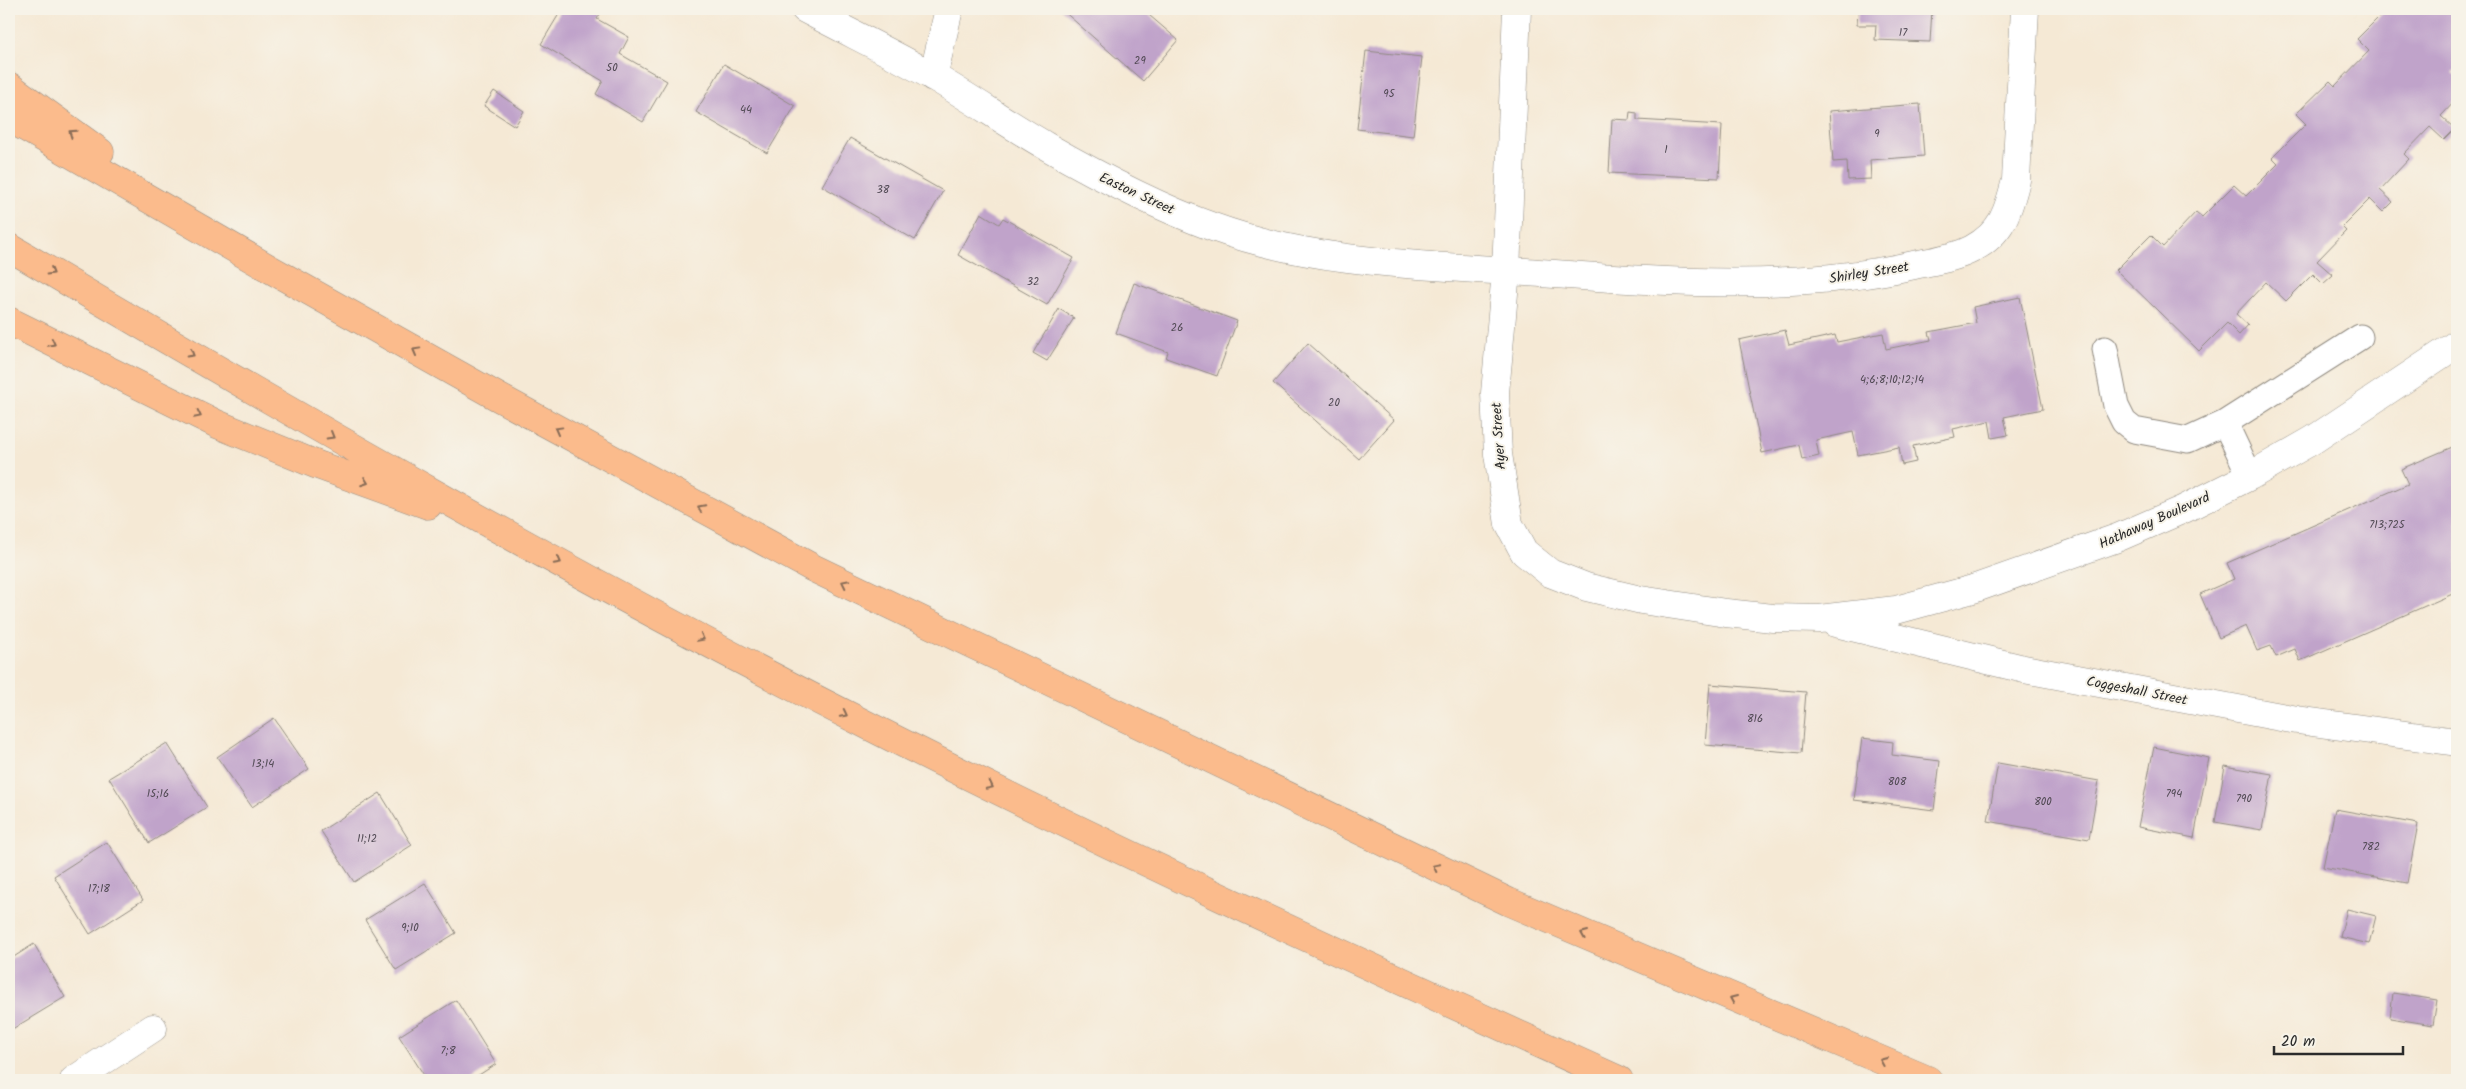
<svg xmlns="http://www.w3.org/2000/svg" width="2466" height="1089" font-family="Kalam,sans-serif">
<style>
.building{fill:#c0a3ca}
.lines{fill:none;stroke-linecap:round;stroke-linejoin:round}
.service-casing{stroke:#908a80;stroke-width:27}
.minor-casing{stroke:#908a80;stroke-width:29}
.motorway-casing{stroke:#908a80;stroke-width:29}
.service{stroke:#fff;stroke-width:25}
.minor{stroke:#fff;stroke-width:28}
.motorway{stroke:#fbbb8c;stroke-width:28}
.oneway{stroke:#896c57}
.labels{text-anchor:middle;stroke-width:4;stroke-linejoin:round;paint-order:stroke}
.number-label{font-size:11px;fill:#504953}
.street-label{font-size:14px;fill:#2b2b2b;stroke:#f7f3e8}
</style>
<rect width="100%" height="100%" fill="#f7f3e8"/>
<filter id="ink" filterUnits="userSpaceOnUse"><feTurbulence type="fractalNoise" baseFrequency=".02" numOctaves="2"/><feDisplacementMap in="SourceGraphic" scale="10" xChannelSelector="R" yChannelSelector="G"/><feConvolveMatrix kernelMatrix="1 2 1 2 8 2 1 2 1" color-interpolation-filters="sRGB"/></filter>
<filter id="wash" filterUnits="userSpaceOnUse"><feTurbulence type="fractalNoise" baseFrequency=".0096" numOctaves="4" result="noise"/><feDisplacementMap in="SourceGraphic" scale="20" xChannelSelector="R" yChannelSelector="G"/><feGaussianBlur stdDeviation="1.12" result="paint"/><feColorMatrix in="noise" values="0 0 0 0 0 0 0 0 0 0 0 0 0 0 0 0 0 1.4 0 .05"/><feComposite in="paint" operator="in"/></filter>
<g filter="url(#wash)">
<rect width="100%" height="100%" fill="#f5e9d5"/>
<g id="blocks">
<path class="building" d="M 562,9 L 603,9 L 597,19 L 629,37 L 620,54 L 667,81 L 643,122 L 596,94 L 603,81 L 541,44 Z
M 1061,9 L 1142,9 L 1178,40 L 1143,81 Z
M 1858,9 L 1932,9 L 1930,42 L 1875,40 L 1876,25 L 1857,25 Z
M 2387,9 L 2457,9 L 2457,67 L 2453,72 L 2457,76 L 2457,99 L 2441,116 L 2455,129 L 2444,140 L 2430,127 L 2404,154 L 2409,159 L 2380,190 L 2393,202 L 2383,212 L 2370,199 L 2342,227 L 2346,231 L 2317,261 L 2333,275 L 2323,284 L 2313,274 L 2286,301 L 2266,282 L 2236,314 L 2248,325 L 2239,335 L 2227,323 L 2199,351 L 2116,270 L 2151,235 L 2163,247 L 2196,212 L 2202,217 L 2234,185 L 2246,196 L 2278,164 L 2272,158 L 2306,124 L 2296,114 L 2330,81 L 2335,86 L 2369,51 L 2357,39 Z
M 1366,51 L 1422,57 L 1413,136 L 1357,129 Z
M 724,64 L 795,106 L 767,153 L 696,112 Z
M 494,91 L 524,111 L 515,126 L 484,106 Z
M 1920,104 L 1924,156 L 1870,160 L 1871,179 L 1848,180 L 1847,161 L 1833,162 L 1829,111 Z
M 1630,112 L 1637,113 L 1637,120 L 1722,125 L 1719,178 L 1609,173 L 1612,119 L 1629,120 Z
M 850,138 L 943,191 L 915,240 L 822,186 Z
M 981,213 L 999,224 L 1003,218 L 1074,258 L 1047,305 L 958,255 Z
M 1134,283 L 1237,321 L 1217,376 L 1166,358 L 1168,352 L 1116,333 Z
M 2020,297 L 2043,409 L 2004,417 L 2008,435 L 1992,438 L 1989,421 L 1953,429 L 1955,437 L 1913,446 L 1916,462 L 1902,465 L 1899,447 L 1858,455 L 1853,432 L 1816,440 L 1819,456 L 1802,460 L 1799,445 L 1762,453 L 1739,340 L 1785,330 L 1789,345 L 1835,335 L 1837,342 L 1883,333 L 1886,349 L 1931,340 L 1929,332 L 1976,323 L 1973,307 Z
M 1059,309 L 1074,318 L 1047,361 L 1033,353 Z
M 1308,343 L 1394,420 L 1359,459 L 1273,383 Z
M 2457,445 L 2457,592 L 2300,661 L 2295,649 L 2276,657 L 2271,646 L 2257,651 L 2246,626 L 2219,638 L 2200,594 L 2234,579 L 2227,563 L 2408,484 L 2401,469 Z
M 1710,684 L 1806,692 L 1801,753 L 1705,745 Z
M 274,718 L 309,769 L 252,807 L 217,757 Z
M 1862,738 L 1893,742 L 1892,755 L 1940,761 L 1934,810 L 1854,800 Z
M 167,743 L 207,807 L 149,843 L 109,778 Z
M 2154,747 L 2209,758 L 2194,838 L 2138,827 Z
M 1998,763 L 2099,781 L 2089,839 L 1988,821 Z
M 2225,766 L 2272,774 L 2262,830 L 2215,822 Z
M 380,793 L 412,845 L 354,882 L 321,831 Z
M 2335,809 L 2418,824 L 2407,883 L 2323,867 Z
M 107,842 L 143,900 L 90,934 L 54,876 Z
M 2456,871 L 2457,871 L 2457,892 L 2452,891 Z
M 425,883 L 456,933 L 396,970 L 365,920 Z
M 2347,909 L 2376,916 L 2369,944 L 2340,937 Z
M 34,944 L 65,997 L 9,1031 L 9,960 Z
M 2393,993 L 2437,1000 L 2433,1025 L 2390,1018 Z
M 456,1000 L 496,1064 L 471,1080 L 427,1080 L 399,1036 Z"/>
</g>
</g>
<g filter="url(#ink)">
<use href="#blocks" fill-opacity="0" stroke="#908a80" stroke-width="1"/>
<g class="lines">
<defs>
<path id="service" d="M 2105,349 L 2116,406 L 2124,422 L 2134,430 L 2188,440 L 2225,423
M 2250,476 L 2225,423 L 2360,337"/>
<path id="minor" d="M 805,9 C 848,32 892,53 934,77 C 972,99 1008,124 1046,146 C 1100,177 1155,206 1213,227 C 1312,263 1421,265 1526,272 C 1651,281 1791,293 1914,265 C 1933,261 1955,258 1972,249 C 2002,233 2008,212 2016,180 L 2025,9
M 1517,9 L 1506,271 L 1495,393 L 1498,454 L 1509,524 L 1524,552 L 1550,573 L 1586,587 L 1641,600 L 1726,613 L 1773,618 L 1819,619 L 1896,610 L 1973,589 L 2117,538 L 2184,509 L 2250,476 L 2313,440 L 2457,344
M 933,77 L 949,9
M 1835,623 L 2024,669 L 2297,720 L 2457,742
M 74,1080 L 153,1028"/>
<path id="motorway" d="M 9,86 L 100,152
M 9,118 L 270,269 L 498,397 L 813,568 L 1509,902 L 1928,1080
M 9,247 C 291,414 576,578 869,726 C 1115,851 1367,966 1619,1080
M 9,321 L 217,424 L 315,464 L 428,505"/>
</defs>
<use href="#service" class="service-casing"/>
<use href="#minor" class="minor-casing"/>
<use href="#motorway" class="motorway-casing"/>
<use href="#service" class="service"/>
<use href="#minor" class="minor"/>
<use href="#motorway" class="motorway"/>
</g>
<defs><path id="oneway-chevron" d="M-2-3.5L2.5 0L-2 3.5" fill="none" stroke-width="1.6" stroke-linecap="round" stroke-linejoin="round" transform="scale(1.25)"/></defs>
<g class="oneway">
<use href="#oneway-chevron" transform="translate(72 133) rotate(-145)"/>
<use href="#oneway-chevron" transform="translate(51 272) rotate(31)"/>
<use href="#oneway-chevron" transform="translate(52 343) rotate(27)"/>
<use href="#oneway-chevron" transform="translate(416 351) rotate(-151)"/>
<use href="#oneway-chevron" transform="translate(191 354) rotate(31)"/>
<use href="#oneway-chevron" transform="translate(198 415) rotate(26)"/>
<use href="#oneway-chevron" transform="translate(558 430) rotate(-151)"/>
<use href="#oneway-chevron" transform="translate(331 436) rotate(30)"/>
<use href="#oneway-chevron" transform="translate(365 482) rotate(20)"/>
<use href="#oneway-chevron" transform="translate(701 508) rotate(-152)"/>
<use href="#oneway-chevron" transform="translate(558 561) rotate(28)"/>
<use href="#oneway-chevron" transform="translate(845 583) rotate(-154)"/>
<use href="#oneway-chevron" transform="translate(701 638) rotate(28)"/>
<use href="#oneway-chevron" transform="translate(844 714) rotate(27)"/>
<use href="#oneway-chevron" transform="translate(990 786) rotate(26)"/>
<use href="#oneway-chevron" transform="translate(1436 867) rotate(-154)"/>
<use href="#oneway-chevron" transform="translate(1584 934) rotate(-157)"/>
<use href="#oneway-chevron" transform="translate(1733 999) rotate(-157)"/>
<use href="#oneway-chevron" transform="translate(1883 1061) rotate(-157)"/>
</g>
</g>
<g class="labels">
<g class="number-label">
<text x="1903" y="36">17</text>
<text x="1140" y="64">29</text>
<text x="612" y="71">50</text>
<text x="1389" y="97">95</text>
<text x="746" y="113">44</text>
<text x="1877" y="137">9</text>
<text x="1666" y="153">1</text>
<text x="883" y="193">38</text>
<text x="1033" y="285">32</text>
<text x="1177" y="331">26</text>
<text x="1892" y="383">4;6;8;10;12;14</text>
<text x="1334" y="406">20</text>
<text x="2387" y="528">713;725</text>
<text x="1755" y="722">816</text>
<text x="263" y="767">13;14</text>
<text x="1897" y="785">808</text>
<text x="158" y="797">15;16</text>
<text x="2174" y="797">794</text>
<text x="2244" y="802">790</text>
<text x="2043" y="805">800</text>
<text x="367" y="842">11;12</text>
<text x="2371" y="850">782</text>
<text x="99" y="892">17;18</text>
<text x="410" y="931">9;10</text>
<text x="448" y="1054">7;8</text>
</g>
<g class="street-label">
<text transform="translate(1137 193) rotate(25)" y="5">Easton Street</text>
<text transform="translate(1869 272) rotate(-9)" y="5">Shirley Street</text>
<text transform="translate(1498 436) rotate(-94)" y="5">Ayer Street</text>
<text transform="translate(2154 520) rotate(-24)" y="5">Hathaway Boulevard</text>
<text transform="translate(2137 690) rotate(11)" y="5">Coggeshall Street</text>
</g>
</g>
<rect width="2466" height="1089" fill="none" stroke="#f7f3e8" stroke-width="30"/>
<path d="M2274 1046v8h129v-8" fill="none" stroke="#2b2b2b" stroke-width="2.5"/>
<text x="2281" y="1046" font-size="15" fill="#2b2b2b" stroke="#f7f3e8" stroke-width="4" paint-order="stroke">20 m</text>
</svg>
